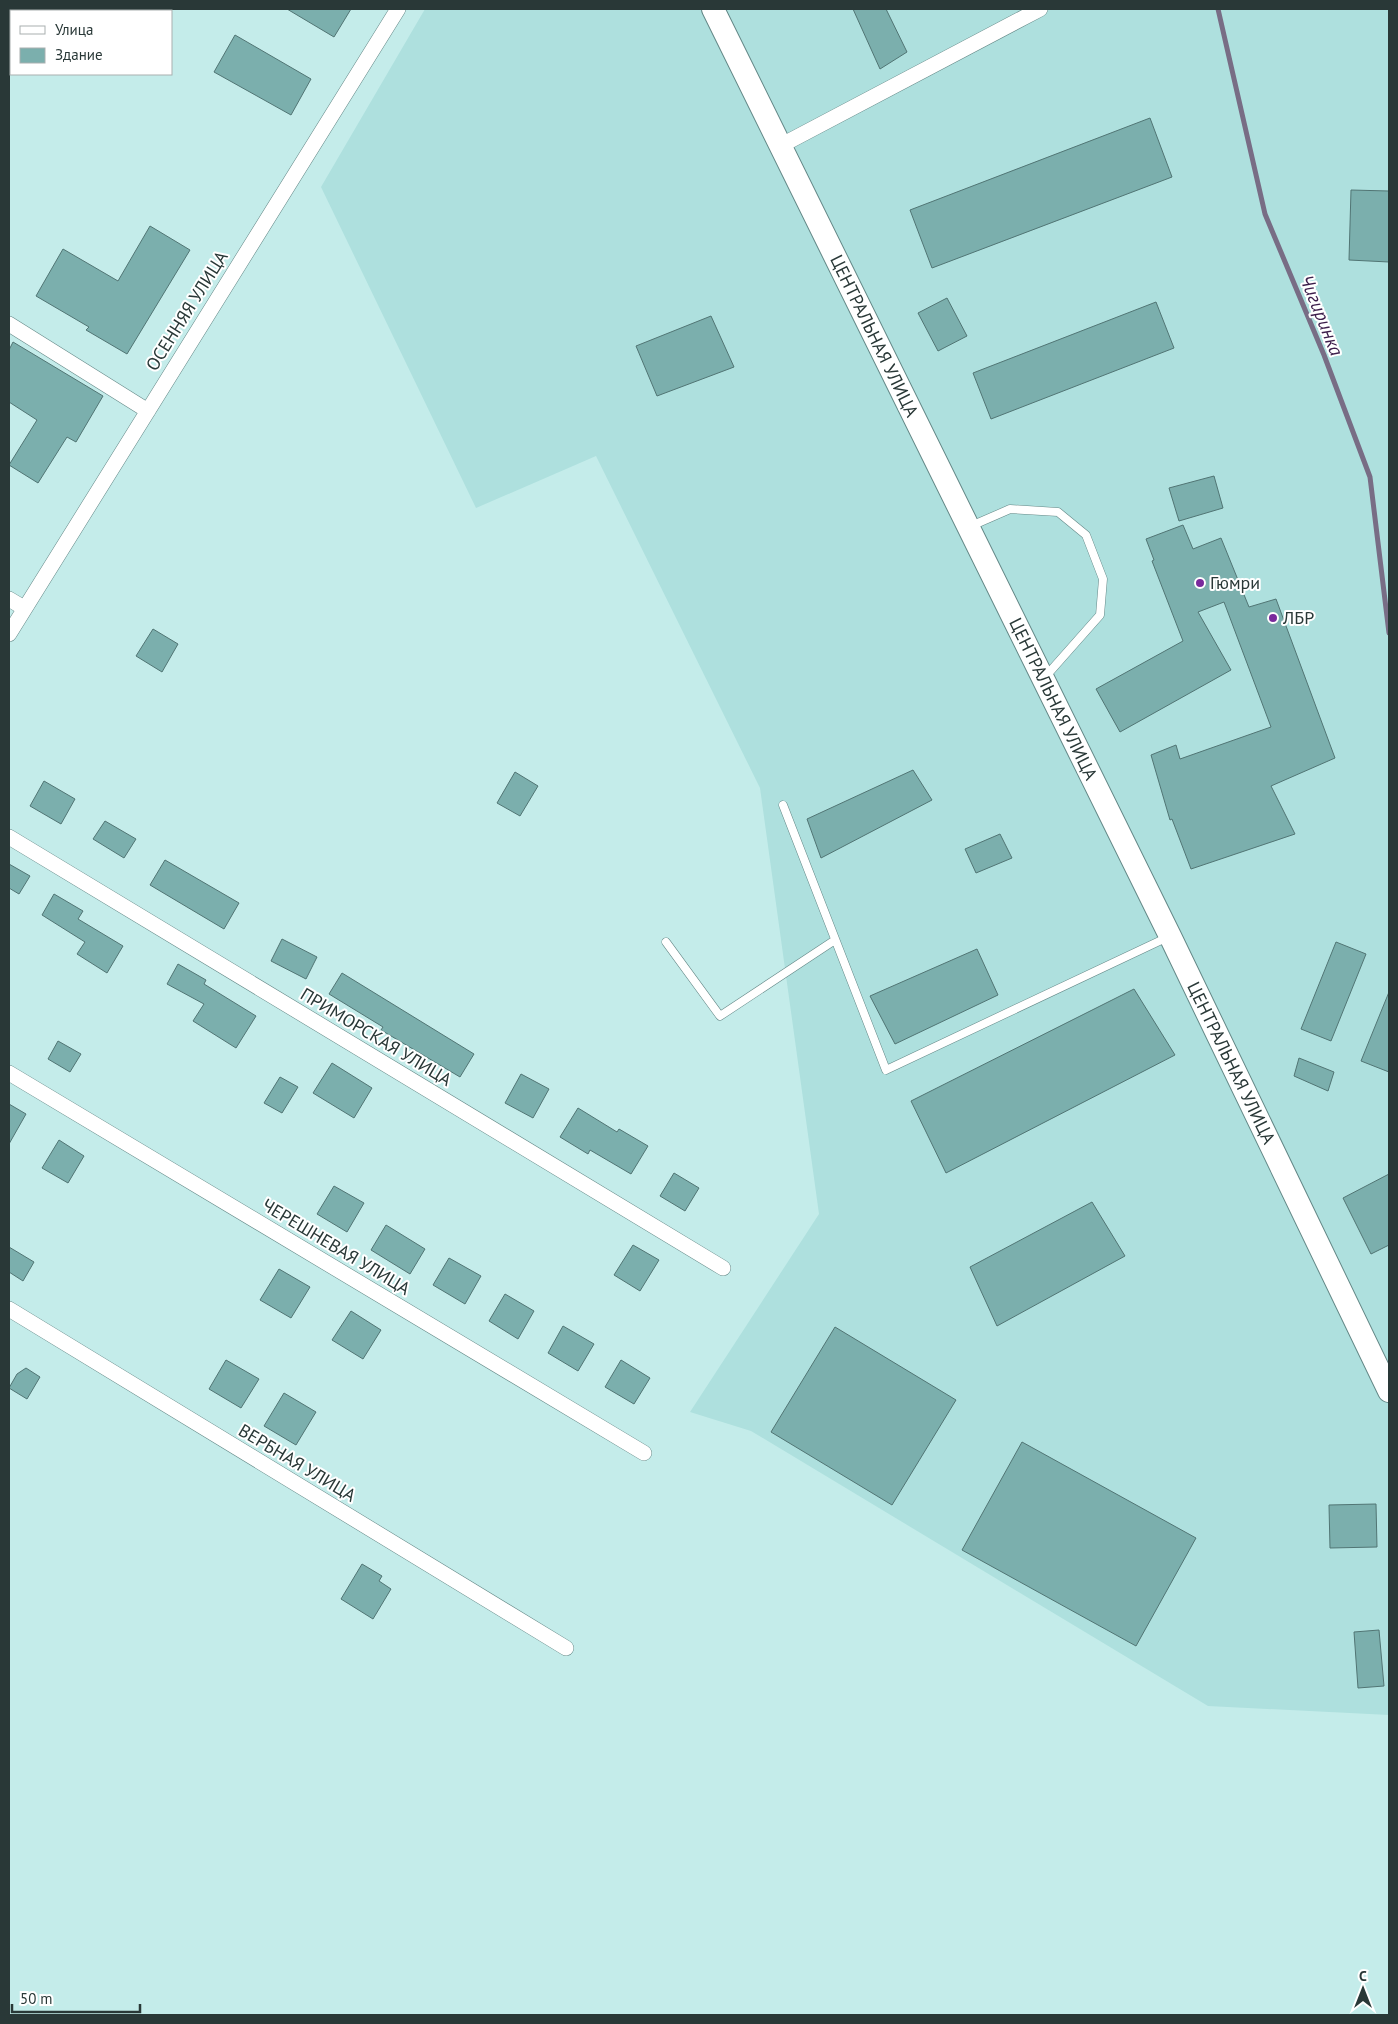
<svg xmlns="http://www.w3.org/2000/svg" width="1398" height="2024" font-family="'PT Sans',sans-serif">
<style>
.built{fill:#aee0de}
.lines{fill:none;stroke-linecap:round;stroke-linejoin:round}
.stream{stroke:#786d85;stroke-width:5}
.building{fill:#7bafad;stroke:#517574}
.lane-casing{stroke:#648887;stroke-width:9}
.street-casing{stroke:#648887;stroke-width:16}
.secondary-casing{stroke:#648887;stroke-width:24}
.lane{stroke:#fff;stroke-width:8}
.street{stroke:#fff;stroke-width:15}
.secondary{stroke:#fff;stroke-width:22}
.poi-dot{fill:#792a9c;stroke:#fff;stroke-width:2}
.labels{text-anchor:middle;stroke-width:4;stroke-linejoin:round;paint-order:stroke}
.street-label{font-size:18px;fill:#293837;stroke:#fff}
.poi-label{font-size:18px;fill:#293837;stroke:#fff;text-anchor:start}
.water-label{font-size:19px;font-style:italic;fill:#3c1e4b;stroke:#fff}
</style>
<rect width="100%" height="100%" fill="#c4ecea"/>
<path class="built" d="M 425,9 L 1389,9 L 1389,1715 L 1208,1706 L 751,1431 L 690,1412 L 819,1214 L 760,788 L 596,456 L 476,508 L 321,187 Z"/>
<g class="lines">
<path class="stream" d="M 1218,9 L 1265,214 L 1324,355 L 1370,477 L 1389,633"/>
</g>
<path class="building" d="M 287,9 L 351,9 L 334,37 Z
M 853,9 L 886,9 L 907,52 L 880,69 Z
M 235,35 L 311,79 L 291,115 L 214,72 Z
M 1150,118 L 1172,177 L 932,268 L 910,210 Z
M 1351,190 L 1389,191 L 1389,262 L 1349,260 Z
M 150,226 L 190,250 L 127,354 L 86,330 L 89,327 L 36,296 L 63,249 L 118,281 Z
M 947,298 L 967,336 L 938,351 L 918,313 Z
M 1156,302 L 1174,348 L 991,419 L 973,373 Z
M 711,316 L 734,367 L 657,396 L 636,346 Z
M 13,342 L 103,396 L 76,442 L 67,437 L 38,483 L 9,465 L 37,420 L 9,402 L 9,350 Z
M 1214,476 L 1223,508 L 1179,521 L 1169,488 Z
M 1183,525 L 1193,549 L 1221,538 L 1249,607 L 1276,599 L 1335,758 L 1271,786 L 1295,834 L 1191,869 L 1172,819 L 1170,820 L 1151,755 L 1176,745 L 1180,759 L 1271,727 L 1224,602 L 1198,612 L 1231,670 L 1120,732 L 1096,689 L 1183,641 L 1152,561 L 1154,560 L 1146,539 Z
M 153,629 L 178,644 L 162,672 L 136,656 Z
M 913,770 L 932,800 L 821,858 L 807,819 Z
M 515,772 L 538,786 L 520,816 L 497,803 Z
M 44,781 L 75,799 L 61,824 L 30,806 Z
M 105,821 L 136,839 L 124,858 L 93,839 Z
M 1000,834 L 1012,858 L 976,873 L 965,849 Z
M 165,860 L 239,903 L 224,929 L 150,885 Z
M 9,864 L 30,876 L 19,894 L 9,888 Z
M 54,894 L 83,911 L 78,919 L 123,946 L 107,973 L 77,954 L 85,942 L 42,915 Z
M 282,939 L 317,957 L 306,979 L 271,961 Z
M 1336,942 L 1366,954 L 1331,1041 L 1301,1029 Z
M 977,949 L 998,995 L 895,1044 L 870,996 Z
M 178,964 L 206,980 L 204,984 L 256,1016 L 236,1048 L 193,1021 L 204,1004 L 167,984 Z
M 342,973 L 474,1054 L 460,1077 L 381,1030 L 383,1027 L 329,994 Z
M 1134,989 L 1175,1055 L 946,1173 L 911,1101 Z
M 1389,992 L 1389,1072 L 1361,1061 Z
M 58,1041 L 81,1054 L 70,1072 L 48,1059 Z
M 1299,1058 L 1334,1072 L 1328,1091 L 1294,1076 Z
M 332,1063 L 372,1088 L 354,1118 L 313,1093 Z
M 521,1074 L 549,1089 L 533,1118 L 505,1103 Z
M 280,1077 L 298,1087 L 282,1113 L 264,1103 Z
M 9,1104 L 26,1114 L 9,1144 Z
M 578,1108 L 617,1132 L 619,1129 L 648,1146 L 631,1174 L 590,1150 L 588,1154 L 560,1137 Z
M 59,1140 L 84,1156 L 68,1183 L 42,1168 Z
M 674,1173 L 699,1188 L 685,1211 L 660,1196 Z
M 1389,1174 L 1389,1245 L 1371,1254 L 1343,1198 Z
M 334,1186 L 364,1203 L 347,1232 L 317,1214 Z
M 1092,1202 L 1125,1256 L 997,1326 L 970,1267 Z
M 386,1225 L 425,1249 L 410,1274 L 371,1250 Z
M 633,1245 L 659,1260 L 640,1291 L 614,1275 Z
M 9,1247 L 34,1262 L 23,1281 L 9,1272 Z
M 449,1258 L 481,1276 L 465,1304 L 433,1285 Z
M 279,1269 L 310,1287 L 291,1318 L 260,1300 Z
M 505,1294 L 534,1311 L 518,1339 L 489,1321 Z
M 351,1311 L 381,1330 L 363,1359 L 332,1340 Z
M 563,1326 L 594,1344 L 578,1371 L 548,1353 Z
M 835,1327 L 956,1400 L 892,1505 L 771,1432 Z
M 226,1360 L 259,1379 L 241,1408 L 209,1389 Z
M 621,1360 L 650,1378 L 634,1404 L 605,1387 Z
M 26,1368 L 40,1377 L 27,1399 L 9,1388 L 17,1374 Z
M 284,1393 L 316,1412 L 296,1445 L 264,1426 Z
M 1022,1442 L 1196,1538 L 1136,1646 L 962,1550 Z
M 1376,1504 L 1377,1547 L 1330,1548 L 1329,1505 Z
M 362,1564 L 382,1576 L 379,1581 L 391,1589 L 373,1619 L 341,1599 Z
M 1379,1630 L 1384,1686 L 1358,1688 L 1354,1632 Z"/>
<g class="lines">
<defs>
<path id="lane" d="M 971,526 L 1010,509 L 1058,512 L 1086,535 L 1103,579 L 1100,615 L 1046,676
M 783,805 L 886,1070 L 1168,937
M 666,942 L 720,1016 L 835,940"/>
<path id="street" d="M 780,146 L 1040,9
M 9,324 L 148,411
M 9,599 L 24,608
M 9,634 L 398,9
M 9,837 L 723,1268
M 9,1073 L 644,1453
M 9,1309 L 566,1648"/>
<path id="secondary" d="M 713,9 L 1170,936 L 1389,1391"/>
</defs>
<use href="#lane" class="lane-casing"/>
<use href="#street" class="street-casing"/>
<use href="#secondary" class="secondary-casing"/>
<use href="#lane" class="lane"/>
<use href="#street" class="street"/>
<use href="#secondary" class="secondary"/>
</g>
<g class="poi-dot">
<circle cx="1200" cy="583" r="5"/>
<circle cx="1273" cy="618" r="5"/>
</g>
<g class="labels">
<g class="street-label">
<text transform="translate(187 311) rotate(-58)" y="6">ОСЕННЯЯ УЛИЦА</text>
<text transform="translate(874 336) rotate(64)" y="6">ЦЕНТРАЛЬНАЯ УЛИЦА</text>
<text transform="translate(1053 699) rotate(64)" y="6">ЦЕНТРАЛЬНАЯ УЛИЦА</text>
<text transform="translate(376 1037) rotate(31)" y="6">ПРИМОРСКАЯ УЛИЦА</text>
<text transform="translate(1231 1063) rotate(64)" y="6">ЦЕНТРАЛЬНАЯ УЛИЦА</text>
<text transform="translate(336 1247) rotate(31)" y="6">ЧЕРЕШНЕВАЯ УЛИЦА</text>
<text transform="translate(297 1463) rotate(31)" y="6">ВЕРБНАЯ УЛИЦА</text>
</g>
<g class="poi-label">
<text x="1210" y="589">Гюмри</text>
<text x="1283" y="624">ЛБР</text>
</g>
<g class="water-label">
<text transform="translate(1322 315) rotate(68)" y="7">Чигиринка</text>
</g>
</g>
<rect width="1398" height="2024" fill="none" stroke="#293837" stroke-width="20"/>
<rect x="10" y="10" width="162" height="65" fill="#ffffff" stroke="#a9afaf"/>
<rect x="20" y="26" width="25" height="8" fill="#ffffff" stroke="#a9afaf"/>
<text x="55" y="35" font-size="15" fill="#293837">Улица</text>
<rect x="20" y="48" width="25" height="15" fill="#7bafad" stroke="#a9afaf"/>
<text x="55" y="60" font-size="15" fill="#293837">Здание</text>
<g transform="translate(1363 1989)" stroke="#ffffff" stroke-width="4" paint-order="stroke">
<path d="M0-4L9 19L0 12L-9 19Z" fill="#293837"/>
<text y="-8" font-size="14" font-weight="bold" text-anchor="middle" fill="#293837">С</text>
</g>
<path d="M12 2004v8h128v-8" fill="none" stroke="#293837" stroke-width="2.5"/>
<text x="20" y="2004" font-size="15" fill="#293837" stroke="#ffffff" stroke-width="4" paint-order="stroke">50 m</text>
</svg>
